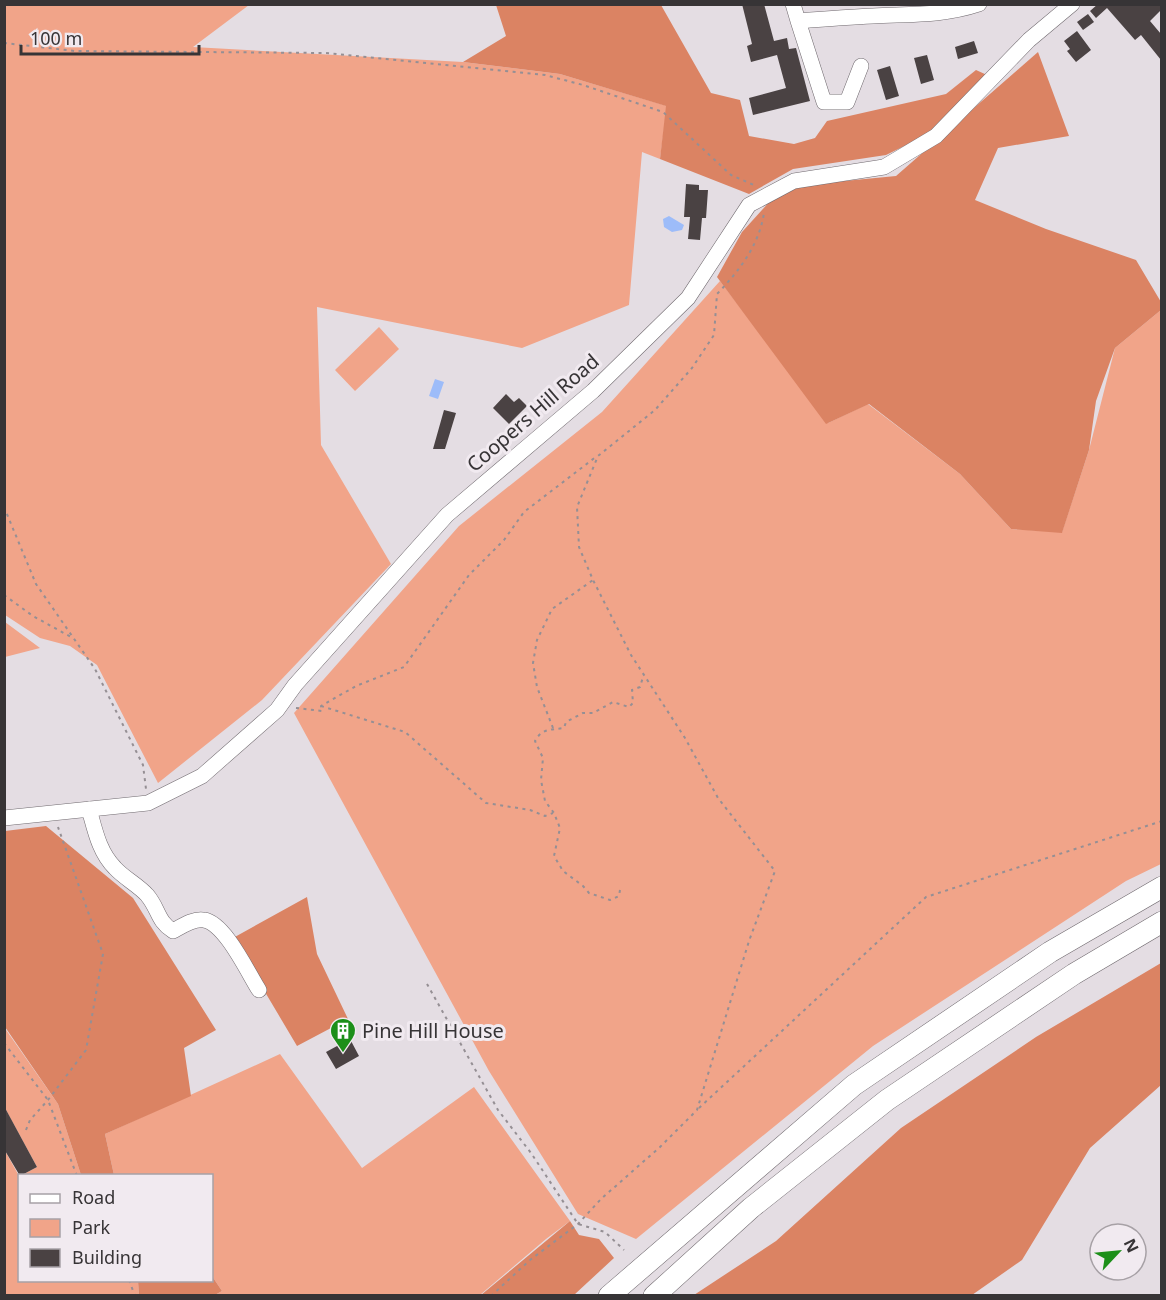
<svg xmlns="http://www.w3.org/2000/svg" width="1166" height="1300" font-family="'Noto Sans',sans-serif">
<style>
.green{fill:#f1a489}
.forest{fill:#db8363}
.water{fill:#9dbcf9}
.building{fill:#4a4243}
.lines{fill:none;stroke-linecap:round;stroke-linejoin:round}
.minor-casing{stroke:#706a6f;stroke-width:16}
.highway-casing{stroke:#706a6f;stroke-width:22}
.path{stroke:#958f94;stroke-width:2;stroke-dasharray:3 4.5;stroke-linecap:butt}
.minor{stroke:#fff;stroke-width:15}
.highway{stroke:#fff;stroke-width:21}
.labels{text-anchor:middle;stroke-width:6;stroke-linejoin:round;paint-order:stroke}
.street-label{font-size:20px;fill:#373436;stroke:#f1eaf0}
.poi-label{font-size:20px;fill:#373436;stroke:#f1eaf0;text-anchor:start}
</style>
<rect width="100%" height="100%" fill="#e4dde3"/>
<path class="green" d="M 4,5 L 249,5 L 193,47 L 463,62 L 560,74 L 667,106 L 660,159 L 642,152 L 629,305 L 522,348 L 317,307 L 321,445 L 391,564 L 262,700 L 158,783 L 97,665 L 70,646 L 40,638 L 5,615 Z
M 720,281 L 828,423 L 868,404 L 960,474 L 1011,529 L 1062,532 L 1089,450 L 1115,348 L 1161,310 L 1161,864 L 1126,881 L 873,1046 L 636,1239 L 578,1214 L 489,1071 L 294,713 L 459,526 L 602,412 Z
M 379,327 L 399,349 L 355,391 L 335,370 Z
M 5,622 L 40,648 L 5,657 Z
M 4,1027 L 58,1104 L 81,1175 L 22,1175 L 37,1167 L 6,1110 L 5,1110 Z
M 280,1054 L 362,1168 L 474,1087 L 570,1221 L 546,1239 L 480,1295 L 215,1295 L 222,1291 L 212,1276 L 212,1176 L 114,1175 L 105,1134 Z
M 4,1149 L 19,1176 L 20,1280 L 138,1281 L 139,1295 L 5,1295 Z"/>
<path class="forest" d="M 496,5 L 661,5 L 711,93 L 740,100 L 749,136 L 794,144 L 815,138 L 827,121 L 946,94 L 976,70 L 987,75 L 933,132 L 886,155 L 793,169 L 749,194 L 660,159 L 666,106 L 560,74 L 463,62 L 506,36 Z
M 1038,52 L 1069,136 L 998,148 L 975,200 L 1046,229 L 1136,260 L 1161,302 L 1161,310 L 1115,348 L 1096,401 L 1089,450 L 1062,533 L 1011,529 L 960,474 L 869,404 L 826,424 L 717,277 L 742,232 L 771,200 L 803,185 L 896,176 Z
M 46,826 L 133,898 L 216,1030 L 184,1048 L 191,1096 L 105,1134 L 114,1175 L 81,1175 L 58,1104 L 5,1027 L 5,831 Z
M 307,897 L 317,954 L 348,1019 L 297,1046 L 233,938 Z
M 1161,963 L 1161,1085 L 1090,1148 L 1022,1260 L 972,1295 L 694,1295 L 776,1241 L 901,1128 L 1036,1037 Z
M 570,1221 L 579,1235 L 599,1239 L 614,1258 L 574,1295 L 481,1295 Z
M 212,1276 L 222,1291 L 215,1295 L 139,1295 L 138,1281 L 212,1280 Z"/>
<path class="water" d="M 669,216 L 684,225 L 682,230 L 672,232 L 664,227 L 663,219 Z
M 435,379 L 444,382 L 438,399 L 429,396 Z"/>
<path class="building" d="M 742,4 L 764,4 L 774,41 L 787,38 L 789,49 L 796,48 L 810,101 L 753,115 L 749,98 L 786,88 L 777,55 L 751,62 L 747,46 L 752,44 Z
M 1098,4 L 1161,4 L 1161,10 L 1150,21 L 1161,34 L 1161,60 L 1141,35 L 1135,40 L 1107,8 L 1096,18 L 1090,11 Z
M 1088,14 L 1094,22 L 1083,30 L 1077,22 Z
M 1077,31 L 1091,50 L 1076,62 L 1067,51 L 1070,49 L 1064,41 Z
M 974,41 L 978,53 L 958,59 L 955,47 Z
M 927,55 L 934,80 L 921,84 L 914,58 Z
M 890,66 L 899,96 L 886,100 L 877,70 Z
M 686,184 L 699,185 L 699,190 L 708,190 L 706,218 L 702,218 L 700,240 L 688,239 L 690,217 L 684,217 Z
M 506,394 L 514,402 L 519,398 L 527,406 L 509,424 L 493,408 Z
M 444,410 L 456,413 L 445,449 L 433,449 Z
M 350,1039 L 359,1056 L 336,1069 L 326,1052 Z
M 4,1106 L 37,1167 L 20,1176 L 4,1149 Z"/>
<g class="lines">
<defs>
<path id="minor" d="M 793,4 L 798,21 C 823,19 848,17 873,16 C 910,14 943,16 979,4
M 798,21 L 824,102 L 847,102 L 861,66
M 89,809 C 95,830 99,852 115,868 C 124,878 138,885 147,895 C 159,909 157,921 173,931 C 182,926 194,918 204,920 C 225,923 248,973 259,990
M 4,818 L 148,803 L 202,776 L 277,710 L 295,685 L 447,515 L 593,391 L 688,298 L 749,205 L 794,181 L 884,167 L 936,136 L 1029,40 L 1072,4"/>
<path id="highway" d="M 609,1296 L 854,1085 L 1050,952 L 1162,887
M 654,1296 L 751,1208 L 887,1100 L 1074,974 L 1162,922"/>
</defs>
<use href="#minor" class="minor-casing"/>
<use href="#highway" class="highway-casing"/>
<path class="path" d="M 4,43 L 75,51 L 326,53 L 545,75 L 583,85 L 663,112 L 731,175 L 756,186
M 4,507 L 36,584 L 95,669 L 143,765 L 146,789
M 4,595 L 33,616 L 71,637
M 321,706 L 405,732 L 486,803 L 530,810 L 545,816 L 553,813
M 296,708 L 322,711 L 321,706 L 356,686 L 404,667 L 469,575 L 504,540 L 524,512 L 597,456
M 553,728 L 537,687 L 533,663 L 537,640 L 552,609 L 593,580
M 620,890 L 619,896 L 610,900 L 589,893 L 583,886 L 563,871 L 554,856 L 560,828 L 554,813 L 545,801 L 541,780 L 543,758 L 535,741 C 542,728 551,730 564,728 L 566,722 L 583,713 L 593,713 L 613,702 L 629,707 L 633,703 L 632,690 L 640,687 L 643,677
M 427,984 L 498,1110 L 531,1153 L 578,1224 L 605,1232 L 624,1250
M 4,1043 L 48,1100 L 77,1176
M 699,1108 L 926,897 L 1162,821
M 26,1130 L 30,1120 L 48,1100 L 86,1050 L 103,954 L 58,827
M 129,1280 L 135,1296
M 491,1296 L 530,1260 L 578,1224 L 601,1199 L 660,1147 L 697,1110 L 749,941 L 775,871 L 718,798 L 685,738 L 631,655 L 593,580 L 579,547 L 577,507 L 598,456 L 655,410 L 692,368 L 714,335 L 717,294 C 740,270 759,245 764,213"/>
<use href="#minor" class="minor"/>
<use href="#highway" class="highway"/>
</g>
<defs>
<symbol id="building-pin" viewBox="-11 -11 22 30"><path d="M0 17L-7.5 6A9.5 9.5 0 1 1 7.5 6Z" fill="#1c8f19" stroke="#f1eaf0"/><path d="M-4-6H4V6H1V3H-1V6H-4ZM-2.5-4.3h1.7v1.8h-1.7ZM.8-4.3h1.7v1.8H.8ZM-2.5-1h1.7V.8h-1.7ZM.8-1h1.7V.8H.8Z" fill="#fff"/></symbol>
</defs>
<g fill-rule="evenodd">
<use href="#building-pin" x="328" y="1016" width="30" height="40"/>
</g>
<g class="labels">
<g class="street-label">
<text transform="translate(533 413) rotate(-41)" y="7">Coopers Hill Road</text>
</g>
<g class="poi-label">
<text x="362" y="1038">Pine Hill House</text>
</g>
</g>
<rect width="1166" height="1300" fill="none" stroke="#373436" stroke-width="12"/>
<rect x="18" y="1174" width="195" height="108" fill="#f1eaf0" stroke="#a7a1a6" stroke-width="1.5"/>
<rect x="30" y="1194" width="30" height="9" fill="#ffffff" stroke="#a7a1a6" stroke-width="1.5"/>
<text x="72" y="1204" font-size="18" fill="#373436">Road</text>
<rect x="30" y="1219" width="30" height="18" fill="#f1a489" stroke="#a7a1a6" stroke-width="1.5"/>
<text x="72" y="1234" font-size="18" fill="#373436">Park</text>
<rect x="30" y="1249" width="30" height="18" fill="#4a4243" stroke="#a7a1a6" stroke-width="1.5"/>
<text x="72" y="1264" font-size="18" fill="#373436">Building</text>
<g transform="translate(1118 1252) rotate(64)"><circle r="28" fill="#f1eaf0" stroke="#a7a1a6" stroke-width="1.5"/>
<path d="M0-4.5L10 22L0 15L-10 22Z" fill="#1c8f19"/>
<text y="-9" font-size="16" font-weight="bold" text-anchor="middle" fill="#373436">N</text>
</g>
<path d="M21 45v9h178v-9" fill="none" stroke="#373436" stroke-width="3"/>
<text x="30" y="45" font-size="18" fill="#373436" stroke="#f1eaf0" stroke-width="4.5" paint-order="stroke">100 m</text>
</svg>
